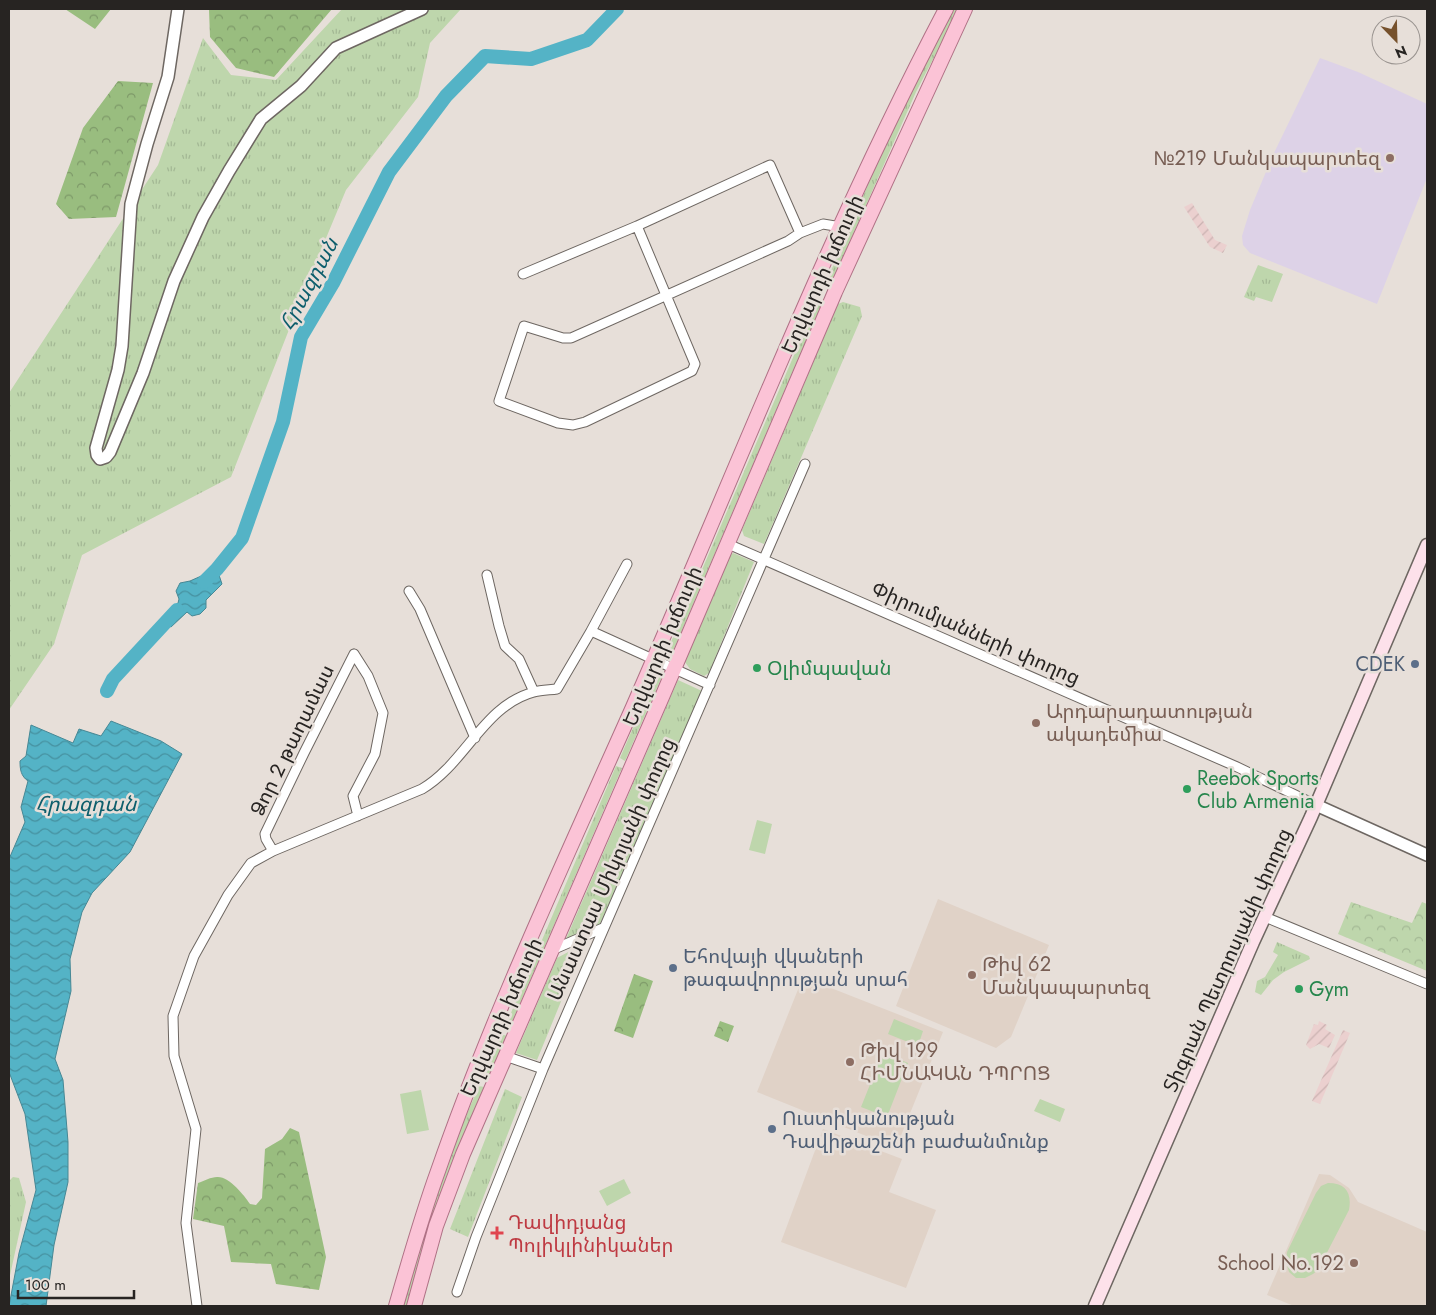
<svg xmlns="http://www.w3.org/2000/svg" width="1436" height="1315" font-family="Jost,'Noto Sans Armenian',sans-serif">
<style>
.commercial{fill:#ddd2e7}
.industrial{fill:url(#industrial-furrows)}
.built{fill:#e0d2c7}
.grass{fill:url(#grass-tufts)}
.forest{fill:url(#forest-crowns)}
.park{fill:url(#park-crowns)}
.pitch{fill:#bed6ac}
.water{fill:url(#water-waves);stroke:#468895}
.lines{fill:none;stroke-linecap:round;stroke-linejoin:round}
.river{stroke:#54b3c6;stroke-width:14}
.minor-casing{stroke:#6e6762;stroke-width:11}
.tertiary-casing{stroke:#6e6762;stroke-width:14}
.secondary-casing{stroke:#6e6762;stroke-width:15}
.primary-casing{stroke:#af7185;stroke-width:16}
.minor{stroke:#fff;stroke-width:9}
.tertiary{stroke:#fff;stroke-width:11}
.secondary{stroke:#fde1ea;stroke-width:12}
.primary{stroke:#fbc3d6;stroke-width:14}
.education-dot{fill:#8d6e63;stroke:#e7dfd9;stroke-width:2}
.service-dot{fill:#5c6f8a;stroke:#e7dfd9;stroke-width:2}
.leisure-dot{fill:#2e9e5b;stroke:#e7dfd9;stroke-width:2}
.health-dot{fill:#e0444e;stroke:#e7dfd9;stroke-width:2}
.labels{text-anchor:middle;stroke-width:5;stroke-linejoin:round;paint-order:stroke}
.education-label{font-size:20px;fill:#785e54;stroke:#e7dfd9;text-anchor:start}
.street-label{font-size:20px;fill:#272422;stroke:#e7dfd9}
.service-label{font-size:20px;fill:#4e5e75;stroke:#e7dfd9;text-anchor:start}
.leisure-label{font-size:20px;fill:#27864d;stroke:#e7dfd9;text-anchor:start}
.health-label{font-size:20px;fill:#be3a42;stroke:#e7dfd9;text-anchor:start}
.water-label{font-size:21px;font-style:italic;fill:#0d5e6c;stroke:#e7dfd9}
</style>
<defs>
<pattern id="industrial-furrows" width="10" height="10" patternUnits="userSpaceOnUse" patternTransform="scale(1.25)"><rect width="10" height="10" fill="#ebd0cf"/><path d="M-1 1l2-2M0 10L10 0M9 11l2-2" fill="none" stroke="#cab2b1"/></pattern>
<pattern id="grass-tufts" width="24" height="20" patternUnits="userSpaceOnUse" patternTransform="scale(1.25)"><rect width="24" height="20" fill="#bed6ac"/><path d="M3 7l-1-3M5 7V3M7 7l1-3M15 17l-1-3M17 17v-4M19 17l1-3" fill="none" stroke="#a3b894"/></pattern>
<pattern id="forest-crowns" width="20" height="18" patternUnits="userSpaceOnUse" patternTransform="scale(1.25)"><rect width="20" height="18" fill="#99bd7f"/><path d="M2 6a3 3 0 1 1 6 0M12 15a3 3 0 1 1 6 0" fill="none" stroke="#7d9968"/></pattern>
<pattern id="park-crowns" width="20" height="18" patternUnits="userSpaceOnUse" patternTransform="scale(1.25)"><rect width="20" height="18" fill="#bed6ac"/><path d="M2 6a3 3 0 1 1 6 0M12 15a3 3 0 1 1 6 0" fill="none" stroke="#a3b894"/></pattern>
<pattern id="water-waves" width="16" height="10" patternUnits="userSpaceOnUse" patternTransform="scale(1.25)"><rect width="16" height="10" fill="#54b3c6"/><path d="M0 5q4-4 8 0t8 0" fill="none" stroke="#4691a0"/></pattern>
</defs>
<rect width="100%" height="100%" fill="#e7dfd9"/>
<path class="commercial" d="M 1320,58 L 1358,72 L 1427,104 L 1427,178 L 1377,304 L 1250,253 L 1243,245 L 1242,236 L 1250,210 L 1273,155 Z"/>
<path class="industrial" d="M 1192,203 L 1215,240 L 1227,245 L 1223,253 L 1210,247 L 1184,207 Z
M 1319,1021 L 1327,1025 L 1325,1029 L 1335,1035 L 1329,1048 L 1319,1044 L 1310,1049 L 1306,1045 L 1314,1024 L 1318,1025 Z
M 1343,1030 L 1350,1033 L 1320,1104 L 1312,1101 Z"/>
<path class="built" d="M 938,899 L 1049,945 L 1011,1037 L 996,1048 L 896,1006 Z
M 803,977 L 943,1032 L 896,1148 L 757,1092 Z
M 823,1129 L 902,1159 L 889,1192 L 936,1210 L 906,1288 L 781,1242 Z
M 1319,1174 L 1330,1175 L 1349,1188 L 1358,1202 L 1427,1232 L 1427,1306 L 1294,1306 L 1267,1295 Z"/>
<path class="grass" d="M 342,9 L 461,9 L 430,43 L 418,97 L 346,190 L 307,284 L 231,477 L 82,555 L 54,644 L 9,710 L 9,393 L 158,165 L 203,38 L 231,75 L 276,80 Z
M 952,9 L 959,9 L 916,92 L 832,282 L 827,280 L 882,152 Z
M 1258,265 L 1283,274 L 1272,302 L 1256,297 L 1254,301 L 1244,297 Z
M 818,299 L 823,301 L 670,658 L 665,656 Z
M 843,302 L 860,307 L 862,316 L 764,544 L 744,536 L 742,530 L 838,304 Z
M 733,553 L 754,562 L 709,673 L 704,676 L 690,669 L 685,662 L 728,557 Z
M 657,672 L 663,674 L 625,761 L 620,758 Z
M 678,680 L 702,691 L 600,924 L 566,939 Z
M 616,766 L 622,768 L 509,1029 L 505,1027 Z
M 1277,942 L 1309,956 L 1310,959 L 1284,972 L 1273,980 L 1261,995 L 1255,992 L 1257,981 L 1265,977 L 1278,955 L 1273,952 Z
M 585,943 L 537,1060 L 516,1053 L 557,958 Z
M 501,1034 L 507,1036 L 490,1075 L 484,1073 Z
M 479,1086 L 484,1087 L 455,1159 L 407,1306 L 402,1306 L 422,1232 L 451,1151 Z
M 505,1089 L 522,1097 L 468,1237 L 450,1229 Z
M 13,1177 L 19,1178 L 26,1202 L 9,1280 L 9,1181 Z"/>
<path class="forest" d="M 65,9 L 111,9 L 95,29 Z
M 209,9 L 332,9 L 274,77 L 236,68 L 210,37 Z
M 118,81 L 153,83 L 116,217 L 69,219 L 56,204 L 83,128 Z
M 634,974 L 653,981 L 633,1038 L 614,1031 Z
M 720,1021 L 734,1026 L 728,1042 L 714,1036 Z
M 290,1128 L 299,1132 L 326,1257 L 319,1290 L 276,1284 L 271,1264 L 231,1262 L 224,1226 L 193,1219 L 198,1183 C 204,1181 211,1177 217,1177 C 229,1176 244,1195 250,1204 L 256,1205 L 262,1198 L 265,1149 L 282,1139 Z"/>
<path class="park" d="M 1351,902 L 1412,923 L 1422,902 L 1427,904 L 1427,971 L 1338,934 Z"/>
<path class="pitch" d="M 757,820 L 772,824 L 765,854 L 749,850 Z
M 894,1019 L 923,1031 L 918,1046 L 888,1034 Z
M 883,1052 L 908,1063 L 887,1117 L 861,1107 Z
M 421,1090 L 429,1130 L 407,1134 L 400,1094 Z
M 1040,1099 L 1065,1109 L 1060,1122 L 1034,1111 Z
M 624,1179 L 631,1193 L 607,1206 L 599,1191 Z
M 1328,1183 C 1346,1183 1352,1193 1349,1210 L 1318,1270 L 1313,1274 L 1305,1278 L 1296,1278 L 1289,1272 L 1286,1262 L 1287,1252 L 1316,1193 L 1321,1186 Z"/>
<path class="water" d="M 217,569 L 222,584 L 206,600 L 206,608 L 200,614 L 192,616 L 187,612 L 171,627 L 165,623 L 161,618 L 178,603 L 179,599 L 176,591 L 180,583 L 190,581 Z
M 111,721 L 161,741 L 182,754 L 130,852 L 92,893 L 82,912 L 70,959 L 71,991 L 55,1059 L 63,1080 L 68,1142 L 68,1182 L 54,1245 L 46,1306 L 9,1306 L 19,1253 L 36,1190 L 25,1114 L 9,1072 L 9,859 L 25,822 L 21,807 L 28,781 C 21,776 20,770 20,761 L 26,756 L 31,725 L 73,743 L 79,729 L 101,736 Z"/>
<g class="lines">
<path class="river" d="M 204,582 L 217,569 L 242,538 L 283,422 L 301,337 L 333,283 L 389,172 L 446,96 L 485,56 L 531,59 L 587,40 L 617,9
M 107,691 L 113,679 L 177,610"/>
<defs>
<path id="minor" d="M 637,226 L 770,165 L 800,233
M 523,274 L 637,226 L 695,364 L 692,371 L 585,422 L 573,425 L 558,423 L 499,401 L 524,326 L 563,338 L 571,338 L 788,241 L 800,233 L 823,224 L 841,227
M 728,544 L 1235,766 L 1316,805
M 487,575 L 499,626 L 505,646 L 519,659 L 534,692
M 409,591 L 420,609 L 475,738
M 591,631 L 627,564
M 354,654 L 368,676 L 383,713 L 375,754 L 353,796 L 358,816
M 273,851 L 266,839 L 265,834 L 304,753 L 354,654
M 1265,917 L 1427,984
M 552,950 L 603,928
M 505,1056 L 543,1069
M 457,1292 L 476,1237 L 543,1069 L 805,464
M 197,1306 L 186,1223 L 196,1129 L 174,1056 L 173,1016 L 194,956 L 228,895 L 251,863 L 273,851 L 422,789 C 465,764 484,705 534,692 C 541,690 550,690 557,689 L 591,631 L 710,685"/>
<path id="tertiary" d="M 178,9 L 168,77 L 147,144 L 131,204 L 122,346 L 118,370 L 96,448 L 97,455 L 100,459 L 106,457 L 110,452 L 143,373 L 174,281 L 203,217 L 229,171 L 261,119 L 301,86 L 336,48 L 422,9
M 1316,805 L 1427,855"/>
<path id="secondary" d="M 1095,1306 L 1253,942 L 1311,817 L 1427,545"/>
<path id="primary" d="M 396,1306 C 409,1261 422,1215 438,1171 C 493,1013 565,860 633,707 C 735,474 827,235 946,9
M 414,1306 L 436,1226 L 463,1154 L 662,697 L 835,292 L 965,9"/>
</defs>
<use href="#minor" class="minor-casing"/>
<use href="#tertiary" class="tertiary-casing"/>
<use href="#secondary" class="secondary-casing"/>
<use href="#primary" class="primary-casing"/>
<use href="#minor" class="minor"/>
<use href="#tertiary" class="tertiary"/>
<use href="#secondary" class="secondary"/>
<use href="#primary" class="primary"/>
</g>
<g class="education-dot">
<circle cx="1390" cy="158" r="5"/>
<circle cx="1036" cy="723" r="5"/>
<circle cx="972" cy="975" r="5"/>
<circle cx="850" cy="1062" r="5"/>
<circle cx="1354" cy="1263" r="5"/>
</g>
<g class="service-dot">
<circle cx="1415" cy="664" r="5"/>
<circle cx="673" cy="968" r="5"/>
<circle cx="772" cy="1129" r="5"/>
</g>
<g class="leisure-dot">
<circle cx="757" cy="668" r="5"/>
<circle cx="1187" cy="789" r="5"/>
<circle cx="1299" cy="989" r="5"/>
</g>
<path class="health-dot" d="M494.5 1225.5h5v5h5v5h-5v5h-5v-5h-5v-5h5z"/>
<g class="labels">
<g class="education-label">
<text x="1380" y="165" text-anchor="end">№219 Մանկապարտեզ</text>
<text x="1046" y="718">Արդարադատության<tspan x="1046" dy="23">ակադեմիա</tspan></text>
<text x="982" y="971">Թիվ 62<tspan x="982" dy="23">Մանկապարտեզ</tspan></text>
<text x="860" y="1057">Թիվ 199<tspan x="860" dy="23">ՀԻՄՆԱԿԱՆ ԴՊՐՈՑ</tspan></text>
<text x="1344" y="1270" text-anchor="end">School No.192</text>
</g>
<g class="street-label">
<text transform="translate(822 274) rotate(-66)" y="7">Եղվարդի խճուղի</text>
<text transform="translate(976 633) rotate(24)" y="7">Փիրումյանների փողոց</text>
<text transform="translate(662 646) rotate(-67)" y="7">Եղվարդի խճուղի</text>
<text transform="translate(292 740) rotate(-64)" y="7">Ձոր 2 թաղամաս</text>
<text transform="translate(611 869) rotate(-66)" y="7">Անաստաս Միկոյանի փողոց</text>
<text transform="translate(1227 960) rotate(-66)" y="7">Տիգրան Պետրոսյանի փողոց</text>
<text transform="translate(501 1017) rotate(-66)" y="7">Եղվարդի խճուղի</text>
</g>
<g class="service-label">
<text x="1405" y="671" text-anchor="end">CDEK</text>
<text x="683" y="963">Եհովայի վկաների<tspan x="683" dy="23">թագավորության սրահ</tspan></text>
<text x="782" y="1125">Ուստիկանության<tspan x="782" dy="23">Դավիթաշենի բաժանմունք</tspan></text>
</g>
<g class="leisure-label">
<text x="767" y="675">Օլիմպավան</text>
<text x="1197" y="785">Reebok Sports<tspan x="1197" dy="23">Club Armenia</tspan></text>
<text x="1309" y="996">Gym</text>
</g>
<g class="health-label">
<text x="508" y="1229">Դավիդյանց<tspan x="508" dy="23">Պոլիկլինիկաներ</tspan></text>
</g>
<g class="water-label">
<text transform="translate(309 284) rotate(-62)" y="7">Հրազդան</text>
<text x="86" y="811">Հրազդան</text>
</g>
</g>
<rect width="1436" height="1315" fill="none" stroke="#272422" stroke-width="20"/>
<g transform="translate(1396 40) rotate(157)"><circle r="24" fill="#e7dfd9" stroke="#9a9490"/>
<path d="M0-4L9 19L0 12L-9 19Z" fill="#76512c"/>
<text y="-8" font-size="14" font-weight="bold" text-anchor="middle" fill="#272422">N</text>
</g>
<path d="M18 1290v8h116v-8" fill="none" stroke="#272422" stroke-width="2.5"/>
<text x="25" y="1290" font-size="15" fill="#272422" stroke="#e7dfd9" stroke-width="4" paint-order="stroke">100 m</text>
</svg>
